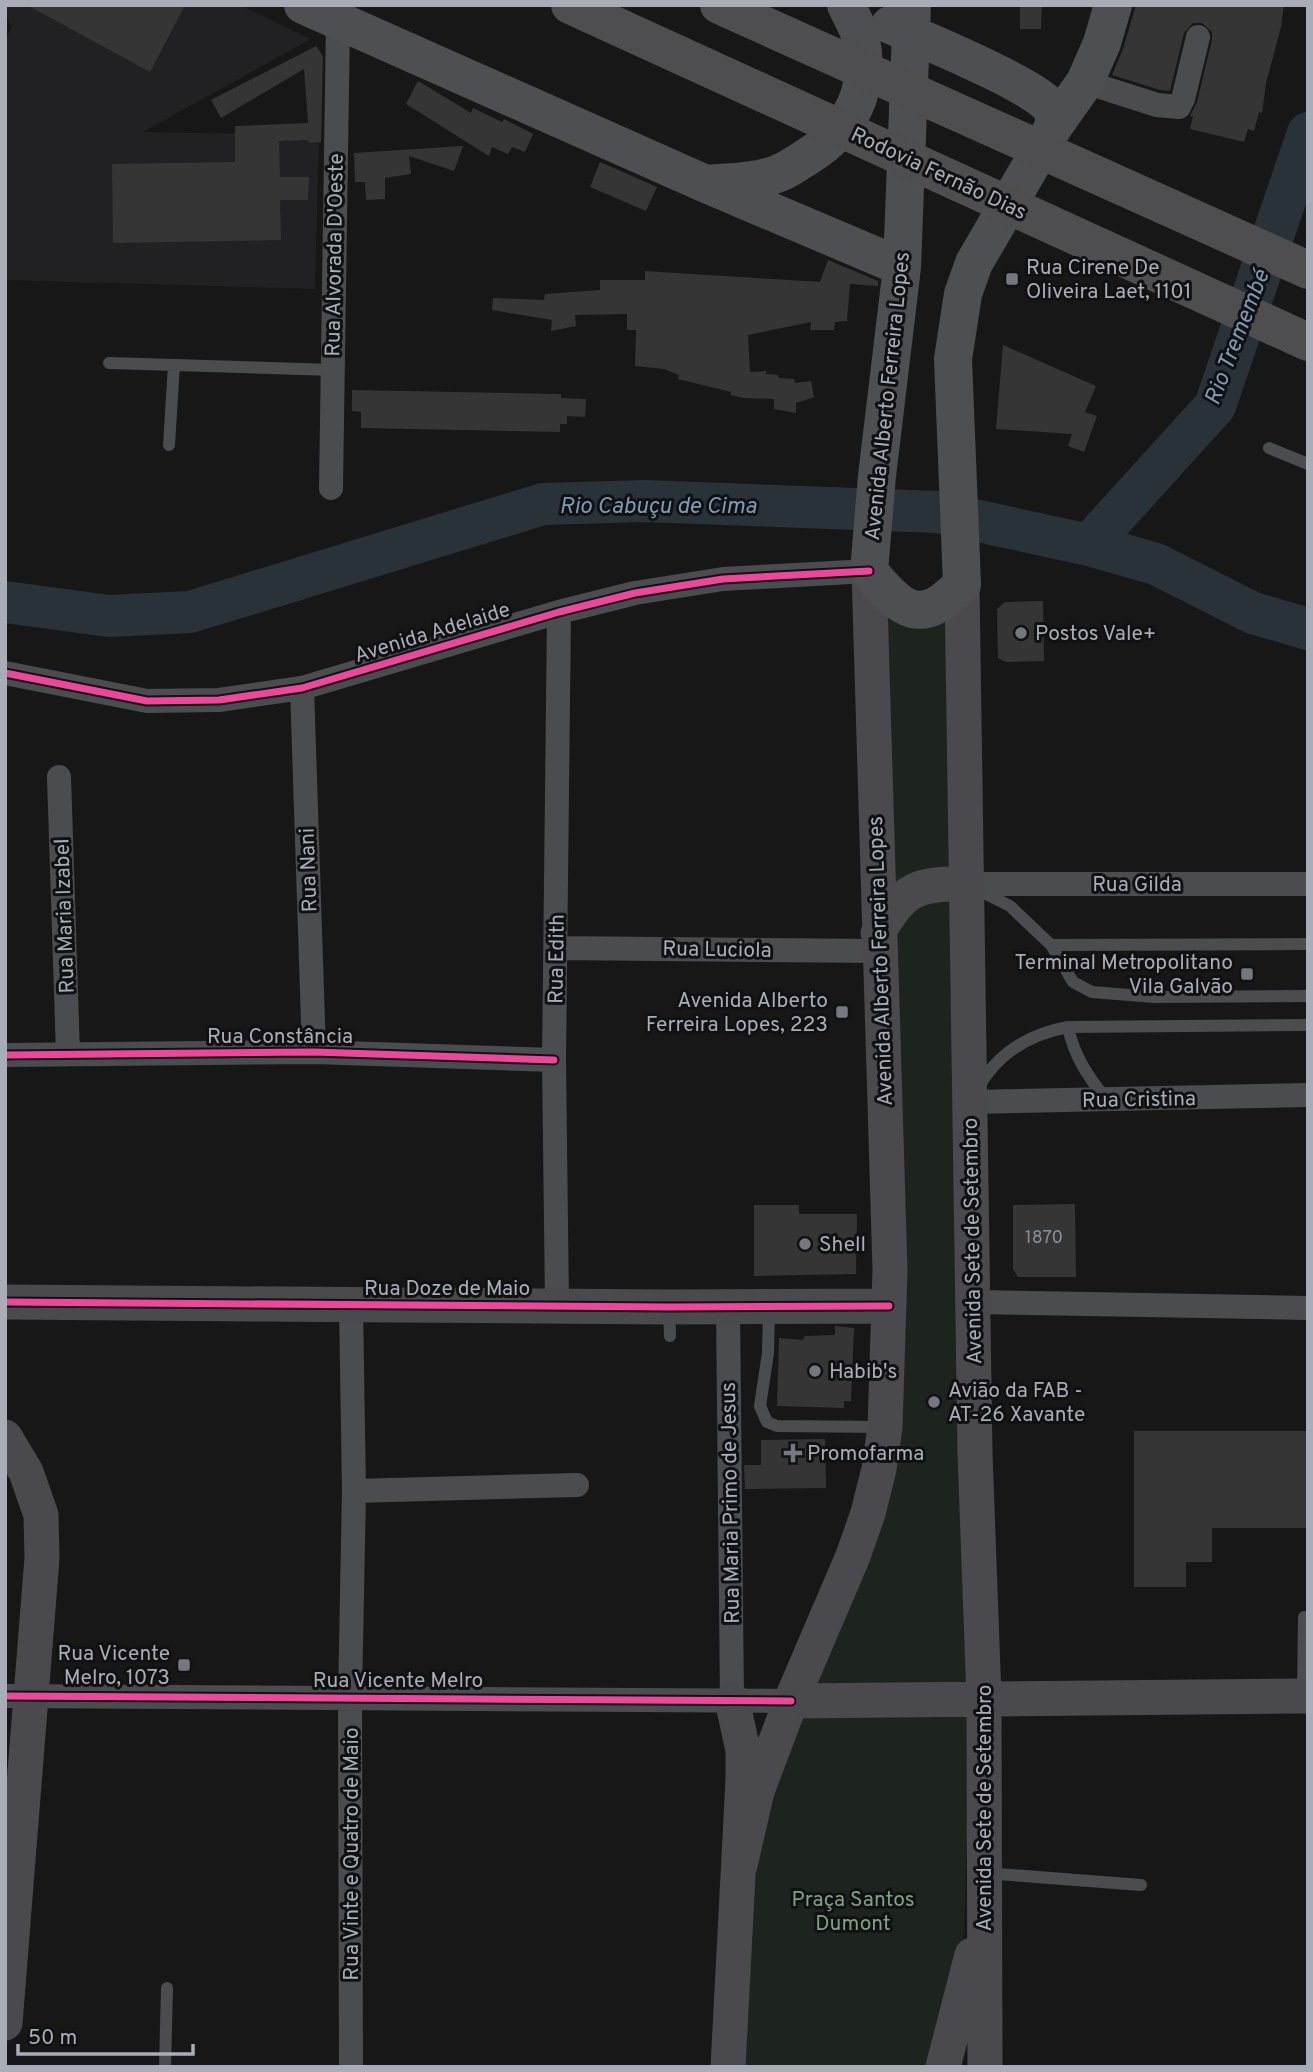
<svg xmlns="http://www.w3.org/2000/svg" width="1313" height="2072" font-family="Overpass,sans-serif">
<style>
.built{fill:#212123}
.green{fill:#1d241e}
.lines{fill:none;stroke-linecap:round;stroke-linejoin:round}
.river{stroke:#2a3239;stroke-width:42}
.building{fill:#353536}
.lane{stroke:#4b4c50;stroke-width:12}
.street{stroke:#4b4c50;stroke-width:24}
.secondary{stroke:#4a4a4e;stroke-width:35}
.primary{stroke:#4d4f52;stroke-width:38}
.highway-bridge{stroke:#4e4e51;stroke-width:38}
.cycleway-casing{stroke:#111113;stroke-width:11}
.cycleway{stroke:#ed469a;stroke-width:7}
.poi-dot{fill:#757880;stroke:#111113;stroke-width:2.5}
.labels{text-anchor:middle;stroke-width:6;stroke-linejoin:round;paint-order:stroke}
.number-label{font-size:18px;fill:#8b8f98}
.street-label{font-size:21px;fill:#a8adb8;stroke:#111113}
.poi-label{font-size:21px;fill:#a8adb8;stroke:#111113;text-anchor:start}
.park-label{font-size:21px;fill:#7fa381;stroke:#111113}
.water-label{font-size:23px;font-style:italic;fill:#7f9bb3;stroke:#111113}
</style>
<rect width="100%" height="100%" fill="#171717"/>
<path class="built" d="M 5,5 L 240,5 L 311,39 L 143,132 L 319,135 L 315,289 L 5,280 L 5,40 L 12,27 L 5,13 Z"/>
<path class="green" d="M 881,605 L 952,612 L 970,1745 L 964,1934 L 927,2067 L 739,2067 L 742,1878 L 894,1449 Z"/>
<g class="lines">
<path class="river" d="M 1089,545 L 1215,406 L 1308,133
M 5,602 L 109,616 L 190,612 L 543,504 L 645,501 L 937,512 L 1089,545 L 1156,564 L 1253,613 L 1308,629"/>
</g>
<path class="building" d="M 27,5 L 185,5 L 150,72 Z
M 1020,5 L 1042,5 L 1041,29 L 1020,29 Z
M 1136,5 L 1284,5 L 1281,27 L 1266,83 L 1262,113 L 1259,112 L 1254,131 L 1248,129 L 1244,142 L 1190,129 L 1193,116 L 1190,116 L 1197,102 L 1212,40 L 1212,32 L 1202,23 L 1193,23 L 1184,33 L 1170,91 L 1160,90 L 1112,75 L 1123,49 Z
M 316,46 L 323,56 L 321,142 L 309,143 L 308,140 L 279,141 L 280,177 L 309,177 L 308,200 L 280,200 L 281,240 L 113,243 L 112,164 L 235,162 L 235,126 L 308,123 L 304,69 L 221,118 L 211,100 Z
M 418,81 L 471,113 L 473,108 L 502,122 L 504,119 L 533,134 L 525,152 L 512,147 L 508,154 L 492,147 L 489,156 L 406,104 Z
M 463,146 L 454,171 L 409,156 L 411,174 L 385,178 L 385,199 L 366,200 L 365,182 L 355,182 L 354,153 Z
M 600,162 L 657,187 L 646,211 L 590,187 Z
M 828,260 L 878,281 L 878,286 L 850,284 L 847,321 L 835,322 L 834,330 L 810,330 L 811,322 L 748,335 L 750,372 L 766,371 L 766,374 L 778,375 L 779,378 L 794,379 L 795,383 L 811,381 L 814,397 L 796,403 L 796,413 L 774,409 L 774,399 L 743,398 L 731,395 L 731,392 L 678,379 L 679,375 L 664,369 L 635,366 L 636,330 L 627,330 L 627,314 L 575,315 L 576,326 L 551,331 L 552,320 L 492,310 L 493,298 L 544,300 L 545,294 L 600,290 L 600,280 L 645,280 L 645,271 L 820,282 Z
M 1003,345 L 1096,386 L 1085,412 L 1097,416 L 1084,452 L 1068,446 L 1072,434 L 996,429 Z
M 352,390 L 561,394 L 561,398 L 586,399 L 585,417 L 567,416 L 567,424 L 560,424 L 560,432 L 361,428 L 361,412 L 352,411 Z
M 1043,601 L 1044,661 L 1006,662 L 998,658 L 997,609 L 1005,602 Z
M 1075,1204 L 1076,1277 L 1018,1277 L 1013,1269 L 1013,1205 Z
M 754,1205 L 799,1205 L 799,1214 L 857,1214 L 856,1274 L 754,1276 Z
M 835,1326 L 854,1328 L 851,1401 L 844,1401 L 844,1408 L 777,1406 L 779,1338 L 803,1340 L 805,1336 L 835,1335 Z
M 1134,1431 L 1308,1431 L 1308,1528 L 1212,1528 L 1212,1562 L 1186,1562 L 1186,1587 L 1134,1587 Z
M 825,1439 L 826,1488 L 745,1489 L 744,1465 L 761,1465 L 761,1440 Z"/>
<g class="lines">
<path class="lane" d="M 109,363 L 333,370
M 169,445 L 174,365
M 1269,448 L 1308,464
M 976,889 L 1010,906 L 1051,945 L 1073,982 L 1092,992 L 1154,997 L 1308,996
M 1051,945 L 1308,944
M 1068,1027 C 1074,1056 1088,1077 1107,1100
M 978,1088 C 998,1053 1029,1034 1068,1027 L 1308,1025
M 769,1307 L 768,1353 L 760,1406 L 767,1422 L 777,1426 L 883,1427
M 669,1308 L 670,1336
M 1303,1694 L 1304,1617
M 985,1873 L 1141,1885
M 165,2067 L 167,1988"/>
<path class="street" d="M 1085,82 L 1157,105 L 1179,107 L 1183,99 L 1198,37
M 331,488 L 338,22
M 5,673 L 147,701 L 219,700 L 302,688 L 559,612 L 635,593 L 723,579 L 869,571
M 302,688 L 314,1052
M 59,777 L 68,1054
M 965,884 L 1308,884
M 556,948 L 879,951
M 5,1055 L 314,1052 L 554,1060
M 971,1102 L 1308,1095
M 973,1302 L 1308,1308
M 351,1305 L 354,1491 L 350,1697 L 351,2067
M 557,1305 L 554,1060 L 559,612
M 728,1307 L 732,1700
M 354,1491 L 577,1485
M 5,1696 L 791,1701"/>
<path class="secondary" d="M 962,584 L 975,1453 L 984,1698 L 985,2067
M 878,933 C 903,890 915,883 965,884
M 5,1302 L 669,1307 L 889,1306
M 5,1437 L 26,1472 L 41,1515 L 42,1558 L 5,2023
M 791,1701 L 1308,1696
M 740,1865 L 757,1791 L 791,1701 L 853,1556 L 868,1513 L 879,1469 L 885,1427 L 890,1270 L 869,571
M 728,2067 L 743,1780 L 743,1750 L 732,1700
M 943,2067 L 972,1955"/>
<path class="primary" d="M 303,5 L 706,184 L 902,267
M 912,5 L 902,267 L 877,476 L 869,571 C 902,612 921,627 962,584 L 953,359 L 963,294 L 974,263 L 1054,126 L 1085,82 L 1102,43 L 1113,5
M 890,25 C 917,37 1043,88 1052,110 C 1054,114 1054,121 1054,126
M 708,184 C 727,182 749,182 767,177 C 783,174 797,163 810,155 C 852,128 871,88 861,40 C 859,28 851,16 846,5"/>
<path class="highway-bridge" d="M 570,5 L 1308,342
M 719,5 L 1308,270"/>
<defs>
<path id="cycleway" d="M 5,673 L 147,701 L 219,700 L 302,688 L 559,612 L 635,593 L 723,579 L 869,571
M 5,1055 L 314,1052 L 554,1060
M 5,1302 L 669,1307 L 889,1306
M 5,1696 L 791,1701"/>
</defs>
<use href="#cycleway" class="cycleway-casing"/>
<use href="#cycleway" class="cycleway"/>
</g>
<g class="poi-dot">
<rect x="1005" y="272" width="14" height="14" rx="3.5"/>
<circle cx="1021" cy="633" r="7"/>
<rect x="1240" y="967" width="14" height="14" rx="3.5"/>
<rect x="835" y="1005" width="14" height="14" rx="3.5"/>
<circle cx="805" cy="1244" r="7"/>
<circle cx="815" cy="1371" r="7"/>
<circle cx="934" cy="1402" r="7"/>
<path d="M789.5 1442.5h7v7h7v7h-7v7h-7v-7h-7v-7h7z"/>
<rect x="177" y="1658" width="14" height="14" rx="3.5"/>
</g>
<g class="labels">
<g class="number-label">
<text x="1044" y="1243">1870</text>
</g>
<g class="street-label">
<text transform="translate(939 173) rotate(25)" y="7">Rodovia Fernão Dias</text>
<text transform="translate(334 255) rotate(-89)" y="7">Rua Alvorada D'Oeste</text>
<text transform="translate(887 396) rotate(-84)" y="7">Avenida Alberto Ferreira Lopes</text>
<text transform="translate(432 632) rotate(-17)" y="7">Avenida Adelaide</text>
<text transform="translate(308 870) rotate(-92)" y="7">Rua Nani</text>
<text x="1137" y="891">Rua Gilda</text>
<text transform="translate(64 916) rotate(-92)" y="7">Rua Maria Izabel</text>
<text transform="translate(717 949) rotate(1)" y="7">Rua Luciola</text>
<text transform="translate(556 959) rotate(-89)" y="7">Rua Edith</text>
<text transform="translate(880 961) rotate(-92)" y="7">Avenida Alberto Ferreira Lopes</text>
<text x="280" y="1043">Rua Constância</text>
<text transform="translate(1139 1099) rotate(-1)" y="7">Rua Cristina</text>
<text transform="translate(972 1241) rotate(-91)" y="7">Avenida Sete de Setembro</text>
<text x="447" y="1295">Rua Doze de Maio</text>
<text transform="translate(730 1503) rotate(-91)" y="7">Rua Maria Primo de Jesus</text>
<text x="398" y="1687">Rua Vicente Melro</text>
<text transform="translate(984 1808) rotate(-90)" y="7">Avenida Sete de Setembro</text>
<text transform="translate(351 1854) rotate(-90)" y="7">Rua Vinte e Quatro de Maio</text>
</g>
<g class="poi-label">
<text x="1026" y="274">Rua Cirene De<tspan x="1026" dy="24">Oliveira Laet, 1101</tspan></text>
<text x="1035" y="640">Postos Vale+</text>
<text x="1233" y="969" text-anchor="end">Terminal Metropolitano<tspan x="1233" dy="24">Vila Galvão</tspan></text>
<text x="828" y="1007" text-anchor="end">Avenida Alberto<tspan x="828" dy="24">Ferreira Lopes, 223</tspan></text>
<text x="819" y="1251">Shell</text>
<text x="829" y="1378">Habib's</text>
<text x="948" y="1397">Avião da FAB -<tspan x="948" dy="24">AT-26 Xavante</tspan></text>
<text x="807" y="1460">Promofarma</text>
<text x="170" y="1660" text-anchor="end">Rua Vicente<tspan x="170" dy="24">Melro, 1073</tspan></text>
</g>
<g class="park-label">
<text x="853" y="1906">Praça Santos<tspan x="853" dy="24">Dumont</tspan></text>
</g>
<g class="water-label">
<text transform="translate(1236 337) rotate(-69)" y="8">Rio Tremembé</text>
<text x="658" y="513">Rio Cabuçu de Cima</text>
</g>
</g>
<rect width="1313" height="2072" fill="none" stroke="#a8adb8" stroke-width="14"/>
<path d="M18 2044v10h175v-10" fill="none" stroke="#a8adb8" stroke-width="3.5"/>
<text x="28" y="2044" font-size="21" fill="#a8adb8" stroke="#111113" stroke-width="5" paint-order="stroke">50 m</text>
</svg>
